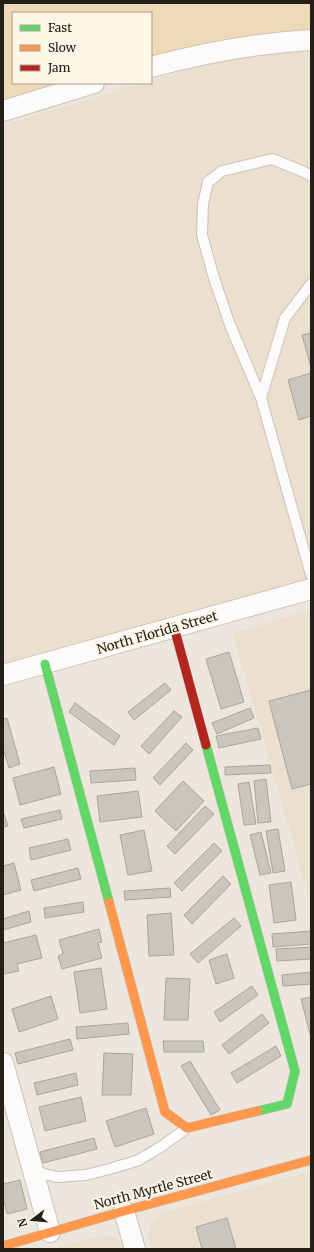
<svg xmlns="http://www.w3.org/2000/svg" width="314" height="1252" font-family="Merriweather,serif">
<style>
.built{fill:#ebdfcd}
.green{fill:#efdab7}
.building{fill:#cac6bd;stroke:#a9a59d}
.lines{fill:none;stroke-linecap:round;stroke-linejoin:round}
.lane-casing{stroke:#c8c3bb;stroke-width:12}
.street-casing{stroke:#c8c3bb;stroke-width:22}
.fast-casing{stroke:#c8c3bb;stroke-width:10}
.slow-casing{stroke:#c8c3bb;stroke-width:10}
.jam-casing{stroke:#c8c3bb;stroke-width:10}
.lane{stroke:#fcfbfa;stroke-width:10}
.street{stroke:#fcfbfa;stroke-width:20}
.fast{stroke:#63d668;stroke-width:9}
.slow{stroke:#ff974d;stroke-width:9}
.jam{stroke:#b3261e;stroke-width:9}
.labels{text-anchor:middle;stroke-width:4;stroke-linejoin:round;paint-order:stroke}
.street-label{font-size:13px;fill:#242019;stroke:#fef5e6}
</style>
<rect width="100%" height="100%" fill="#ece6dc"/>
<path class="built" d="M 311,49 L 311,580 L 3,665 L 3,125 L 144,83 L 151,83 L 151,81 L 221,60 Z
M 311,609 L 311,904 L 233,634 Z
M 311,1171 L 311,1249 L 152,1249 L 148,1235 L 153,1221 L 163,1213 Z
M 103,1235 L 115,1237 L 124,1246 L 125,1249 L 51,1249 Z"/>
<path class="green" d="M 3,3 L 311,3 L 311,31 L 151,61 L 151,13 L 13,13 L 13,83 L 74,83 L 3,103 Z"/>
<path class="building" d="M 311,333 L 311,367 L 302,335 Z
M 311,373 L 311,416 L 299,420 L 288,380 Z
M 229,652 L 244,702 L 221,709 L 206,659 Z
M 165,683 L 171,690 L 134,720 L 128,712 Z
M 311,690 L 311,784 L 292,789 L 269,701 Z
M 75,703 L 120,736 L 114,745 L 69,712 Z
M 250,708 L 254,718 L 217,734 L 212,723 Z
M 174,711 L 182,717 L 149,754 L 141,746 Z
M 7,718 L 20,764 L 9,768 L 3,748 L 3,719 Z
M 258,728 L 261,739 L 219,748 L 216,736 Z
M 186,743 L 193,750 L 160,785 L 153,778 Z
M 270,765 L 271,773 L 225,775 L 225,767 Z
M 54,767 L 61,794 L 20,805 L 13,778 Z
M 135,768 L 136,780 L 91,783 L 90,771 Z
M 266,779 L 271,822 L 258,823 L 254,781 Z
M 183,781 L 204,801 L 176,831 L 155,811 Z
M 249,782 L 256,824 L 244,825 L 238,784 Z
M 138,791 L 142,817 L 100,822 L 97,796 Z
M 205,806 L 214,814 L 175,854 L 167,846 Z
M 60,810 L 62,819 L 24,828 L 21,819 Z
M 3,814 L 4,814 L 8,826 L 3,827 Z
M 278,829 L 285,871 L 273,873 L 266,831 Z
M 144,830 L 152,871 L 128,875 L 120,835 Z
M 261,832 L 271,873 L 260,875 L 250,835 Z
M 68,839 L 71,850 L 31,860 L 29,848 Z
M 214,843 L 222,851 L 182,891 L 174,883 Z
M 14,863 L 21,890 L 3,895 L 3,866 Z
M 78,868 L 81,879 L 34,891 L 31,880 Z
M 223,876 L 231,884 L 192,924 L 184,915 Z
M 291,882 L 296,920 L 274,923 L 269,885 Z
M 170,888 L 171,897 L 125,900 L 124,891 Z
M 83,902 L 84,912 L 45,918 L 44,908 Z
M 29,911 L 31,922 L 3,930 L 3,919 Z
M 171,913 L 174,955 L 149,956 L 147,915 Z
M 234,918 L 241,926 L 198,963 L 190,954 Z
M 99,929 L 102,942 L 98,943 L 102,958 L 62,969 L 58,956 L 63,954 L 59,940 Z
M 311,931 L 311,944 L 273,947 L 272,934 Z
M 36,935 L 42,958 L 17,964 L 19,971 L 3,974 L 3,943 Z
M 311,947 L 311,959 L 277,961 L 276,949 Z
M 227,954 L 234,978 L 216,984 L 209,960 Z
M 101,968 L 107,1009 L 80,1013 L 74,972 Z
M 311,972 L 311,984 L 283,986 L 282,975 Z
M 166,978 L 190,979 L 188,1020 L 164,1020 Z
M 252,986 L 258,995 L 220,1022 L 214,1012 Z
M 51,996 L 58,1019 L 19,1032 L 12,1009 Z
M 311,997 L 311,1038 L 301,999 Z
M 262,1014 L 269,1023 L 229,1054 L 222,1045 Z
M 128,1023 L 129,1034 L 77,1039 L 76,1027 Z
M 70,1039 L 73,1050 L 18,1064 L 15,1053 Z
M 163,1041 L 203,1041 L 204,1052 L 164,1052 Z
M 276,1046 L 281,1056 L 237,1083 L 231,1073 Z
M 104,1053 L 133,1054 L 131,1095 L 102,1095 Z
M 190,1061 L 220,1110 L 211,1115 L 181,1066 Z
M 76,1073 L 78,1085 L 37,1095 L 34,1083 Z
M 81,1097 L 86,1121 L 45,1131 L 39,1107 Z
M 146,1108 L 154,1134 L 115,1147 L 106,1121 Z
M 94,1138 L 97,1149 L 43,1163 L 40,1152 Z
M 20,1180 L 27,1209 L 7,1214 L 3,1197 L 3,1184 Z
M 227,1218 L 236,1249 L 202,1249 L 196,1227 Z"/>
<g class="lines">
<defs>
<path id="lane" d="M 311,176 L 304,172 L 272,159 L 222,171 L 208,182 L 203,204 L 202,235 L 214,278 L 230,325 L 261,398 L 311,575
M 261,398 L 285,318 L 311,284
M 33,1171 L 57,1177 L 86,1175 L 113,1168 L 139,1160 L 162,1146 L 187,1128"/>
<path id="street" d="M 151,67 C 203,53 257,43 311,40
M 3,111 L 94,83
M 3,675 L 311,589
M 3,1063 L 50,1232
M 124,1211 L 135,1249"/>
<path id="fast" d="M 45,664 L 109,902
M 206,745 L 295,1071 L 287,1104 L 258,1111"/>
<path id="slow" d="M 109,902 L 165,1112 L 187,1128 L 258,1111
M 3,1246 L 124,1211 L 311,1160"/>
<path id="jam" d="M 174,627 L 206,745"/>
</defs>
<use href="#lane" class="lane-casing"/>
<use href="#street" class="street-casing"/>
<use href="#fast" class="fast-casing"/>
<use href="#slow" class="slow-casing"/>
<use href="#jam" class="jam-casing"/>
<use href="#lane" class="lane"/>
<use href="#street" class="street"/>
<use href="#fast" class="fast"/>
<use href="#slow" class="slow"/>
<use href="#jam" class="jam"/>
</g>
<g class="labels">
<g class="street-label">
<text transform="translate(157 632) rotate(-16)" y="5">North Florida Street</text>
<text transform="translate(153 1189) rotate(-15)" y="5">North Myrtle Street</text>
</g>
</g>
<rect width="314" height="1252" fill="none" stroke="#242019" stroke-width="8"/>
<rect x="12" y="12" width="140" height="72" fill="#fef5e6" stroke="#a7a094"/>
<rect x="20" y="25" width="20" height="6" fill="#63d668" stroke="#a7a094"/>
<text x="48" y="32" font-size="12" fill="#242019">Fast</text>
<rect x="20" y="45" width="20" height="6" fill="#ff974d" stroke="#a7a094"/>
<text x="48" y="52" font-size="12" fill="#242019">Slow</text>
<rect x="20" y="65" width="20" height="6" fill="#b3261e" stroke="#a7a094"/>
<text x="48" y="72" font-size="12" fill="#242019">Jam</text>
<g transform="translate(32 1220) rotate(254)" stroke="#fef5e6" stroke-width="3" paint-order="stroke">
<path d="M0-3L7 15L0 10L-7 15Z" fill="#242019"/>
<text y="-6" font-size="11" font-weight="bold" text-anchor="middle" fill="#242019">N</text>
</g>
</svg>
